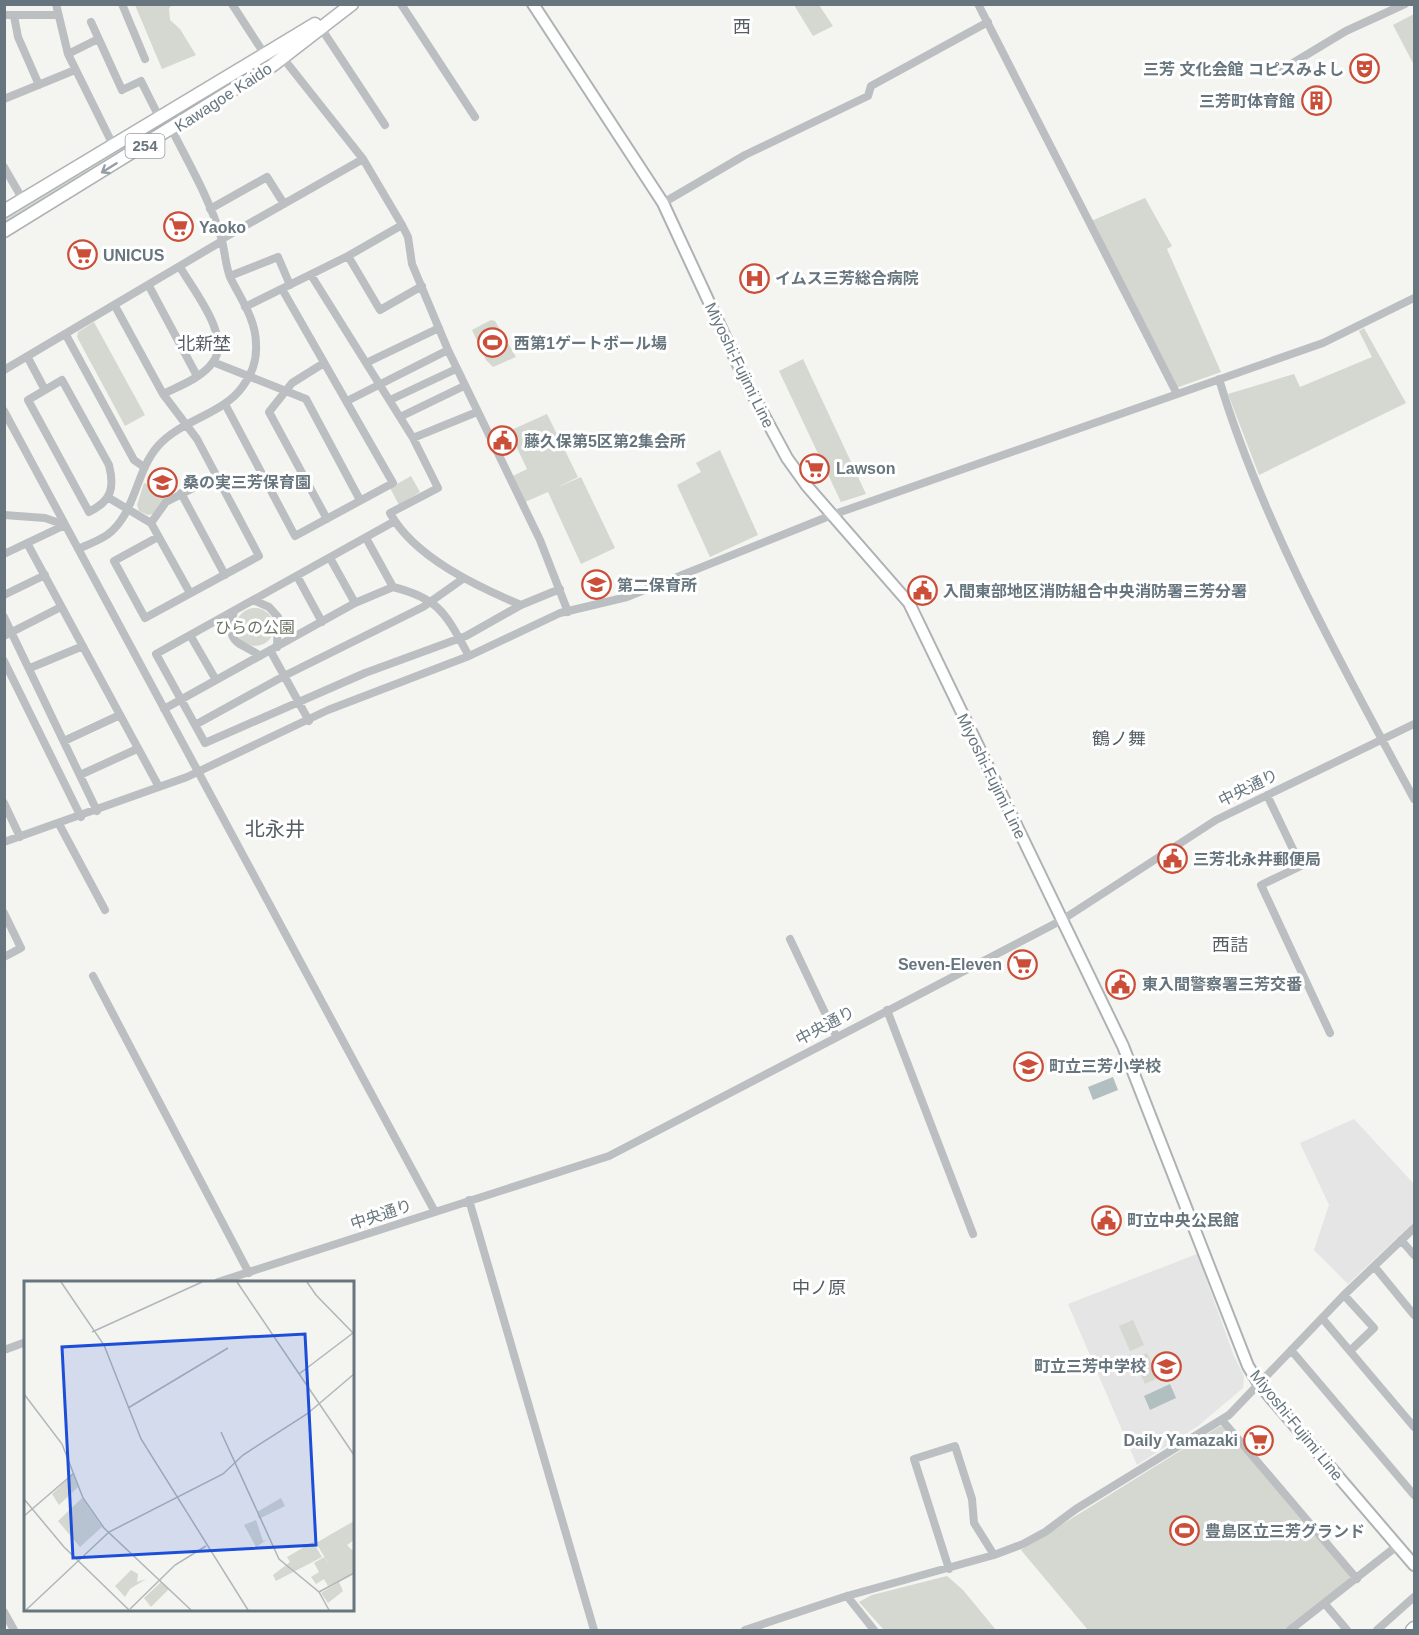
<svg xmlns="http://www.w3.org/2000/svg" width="1419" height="1635" font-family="Helvetica,'Noto Sans JP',sans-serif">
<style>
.built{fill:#e4e5e4}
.green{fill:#d4d8d0}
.water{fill:#b2bfc1}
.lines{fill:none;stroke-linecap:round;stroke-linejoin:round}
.major-casing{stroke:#adb2b4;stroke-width:14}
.highway-casing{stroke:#afb3b5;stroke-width:15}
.minor{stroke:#bbbfc2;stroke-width:8}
.major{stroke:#fff;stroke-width:10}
.highway{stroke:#fff;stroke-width:12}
.oneway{stroke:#959fa5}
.labels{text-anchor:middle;stroke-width:6;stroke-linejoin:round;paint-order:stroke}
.shield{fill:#fff;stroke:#959fa5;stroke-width:1.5}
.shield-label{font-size:15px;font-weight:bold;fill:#67767e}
.poi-label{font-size:16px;font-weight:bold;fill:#67767e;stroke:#fff;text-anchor:start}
.street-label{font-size:16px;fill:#67767e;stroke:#fff}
.park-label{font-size:16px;fill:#6a7665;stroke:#fff}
.neighbourhood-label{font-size:18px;fill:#545e64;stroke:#fff}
.quarter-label{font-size:20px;fill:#545e64;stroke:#fff}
.inset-road{fill:none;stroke:#afb7b9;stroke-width:1.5}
.view{fill:#1d4ed8;fill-opacity:0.15;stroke:#1d4ed8;stroke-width:3}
.inset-edge{fill:none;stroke:#67767e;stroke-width:3}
</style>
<rect width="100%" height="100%" fill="#f4f4f1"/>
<path class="built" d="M 1354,1119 L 1414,1184 L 1414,1222 L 1348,1284 L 1314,1250 L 1329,1205 L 1300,1143 Z
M 1197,1254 L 1234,1356 L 1244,1376 L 1243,1388 L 1198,1426 L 1137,1465 L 1068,1304 Z"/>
<path class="green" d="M 135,5 L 172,5 L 169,8 L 170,20 L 180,29 L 196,55 L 162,69 Z
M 794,5 L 819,5 L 833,26 L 813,36 Z
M 1414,14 L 1414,65 L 1393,25 Z
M 255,68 L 257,71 L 5,228 L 5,216 L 204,96 Z
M 1145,198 L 1172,246 L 1167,249 L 1221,372 L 1176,388 L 1091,221 Z
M 491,320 L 495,321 L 516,357 L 493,367 L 486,360 L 472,330 Z
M 94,322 L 145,415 L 125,426 L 77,337 L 78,332 Z
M 1364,328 L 1406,403 L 1259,475 L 1228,394 L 1294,374 L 1300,387 L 1372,357 L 1359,331 Z
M 803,359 L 866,494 L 841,502 L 779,371 Z
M 547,414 L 578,477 L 556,488 L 581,477 L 615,548 L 581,564 L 548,492 L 525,502 L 513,476 L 527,469 L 509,431 Z
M 720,450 L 758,535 L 710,557 L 677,485 L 701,472 L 696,463 Z
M 411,476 L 420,492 L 399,505 L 390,488 Z
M 144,483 L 159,488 L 165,498 L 153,514 L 148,515 L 139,511 L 137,505 Z
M236 627a19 19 0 1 1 38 0a19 19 0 1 1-38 0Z
M 1133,1320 L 1144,1345 L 1130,1351 L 1119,1326 Z
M 1147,1353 L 1158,1378 L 1145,1384 L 1134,1359 Z
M 1220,1426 L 1225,1427 L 1350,1574 L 1350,1581 L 1286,1630 L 1088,1630 L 1021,1550 Z
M 947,1576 L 963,1590 L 996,1630 L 884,1630 L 859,1602 L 872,1595 Z"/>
<path class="water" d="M 1113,1077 L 1118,1090 L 1093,1100 L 1088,1087 Z
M 1170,1384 L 1176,1398 L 1150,1410 L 1144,1396 Z"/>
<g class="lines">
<defs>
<path id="major" d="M 533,4 L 663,203 L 747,384 L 787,458 L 807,486 L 909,603 L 1123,1046 L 1248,1366 L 1259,1384 L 1414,1565"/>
<path id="highway" d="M 4,211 L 315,24
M 4,231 L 273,65 L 352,4
M 1412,1630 L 1414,1628"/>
</defs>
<use href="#major" class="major-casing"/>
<use href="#highway" class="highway-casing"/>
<path class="minor" d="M 56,4 L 68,54 L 114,147
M 122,4 L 145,59
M 232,4 L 265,55 L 283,58 L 363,159 L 402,225 L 408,237 L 412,264 L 448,350 L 540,540 L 568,612
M 401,4 L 475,117
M 978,4 L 1177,394
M 4,15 L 57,15
M 14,16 L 18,37 L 39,85
M 91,22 L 122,90 L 141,81 L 160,119
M 321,28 L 385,125
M 68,54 L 98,39
M 1273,75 L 1346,31 L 1405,4
M 4,99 L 75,70
M 4,167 L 23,200
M 663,203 L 745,155 L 868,96 L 871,86 L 988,22
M 210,209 L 267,177 L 284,204
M 222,239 L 363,159
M 348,256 L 380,310 L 422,286
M 311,275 L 413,438 L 438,488 L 390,513 C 414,557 476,586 521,605
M 230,276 L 278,257 L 290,285
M 149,286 L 197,376
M 115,306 L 163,394 L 197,439 L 259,556 L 145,618 L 114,561 L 158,537
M 245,307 L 348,256 L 402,225
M 66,335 L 134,460 L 144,467
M 28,358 L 45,390
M 213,362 L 306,399 L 360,500
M 324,363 L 292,383 L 269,412 L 327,519
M 366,363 L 439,328
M 4,370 L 222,241
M 1219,379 C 1262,523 1343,667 1414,799
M 62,380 L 109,465 C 115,489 111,501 89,512 L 28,400 Z
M 163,394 C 179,386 202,378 213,362 C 232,337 193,290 180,267
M 390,400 L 456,369
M 347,401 L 448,350
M 225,404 L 295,536 L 393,483 L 282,289
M 4,411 L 435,1212
M 400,417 L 464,386
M 413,438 L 477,412
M 181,493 L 225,575
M 109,498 L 151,523 L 190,593
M 4,515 L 45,518 L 65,525
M 395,521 L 156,654 L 205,743 L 365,673 L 466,636 L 521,605 L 560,589
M 151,523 L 166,502 L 217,476
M 366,538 L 393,587
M 27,543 L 159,787
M 78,549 C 87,545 98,541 107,535 C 136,514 135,472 158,446 C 182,419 223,415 243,386 C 252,374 257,359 256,344 C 256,319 240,298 230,277 C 225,264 225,250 221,237 C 210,200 189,164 172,130
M 4,554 L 65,525
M 330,558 L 355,603
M 297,576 L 322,622
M 4,595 L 45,575
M 253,600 L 269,607 L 278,617 L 277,647
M 234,611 C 225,646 238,640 260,656
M 4,617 L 97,811
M 190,635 L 216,680
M 4,636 L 61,607
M 270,650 L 309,721
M 4,661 L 81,817
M 30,668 L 83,646
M 164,709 L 355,603 L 393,587 C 441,599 446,615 469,656
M 195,725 L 284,676 L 423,607 L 464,578
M 64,741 L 120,715
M 80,775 L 137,749
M 1267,795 L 1301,866 L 1261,885 L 1330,1033
M 4,803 L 20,837
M 59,824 L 105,910
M 4,842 L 187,777 L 328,710 L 469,656 L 560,613 L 627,597 L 832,515 L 1323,343 L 1414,298
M 4,913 L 21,948 L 4,957
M 790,939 L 836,1036
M 93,976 L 249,1273
M 887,1010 L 973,1234
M 469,1200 L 594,1630
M 1401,1240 L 1414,1255
M 1374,1266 L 1414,1315
M 218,1282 L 609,1156 L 1062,920 L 1216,820 L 1414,724
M 1344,1295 L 1374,1328 L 1351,1350
M 1322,1318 L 1414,1427
M 4,1350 L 26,1342
M 1291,1350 L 1414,1495
M 1222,1420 L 1357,1579
M 949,1569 L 914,1459 L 955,1446 L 972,1499 L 974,1523 L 994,1555
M 847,1596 L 874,1630
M 1325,1604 L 1347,1630
M 4,1612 L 14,1630
M 745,1630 L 847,1596 L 994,1555 L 1023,1544 L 1045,1532 L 1076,1509 L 1229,1415 L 1344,1295 L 1414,1228
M 1290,1630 L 1397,1546
M 1377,1630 L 1414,1597"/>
<use href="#major" class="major"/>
<use href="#highway" class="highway"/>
</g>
<defs><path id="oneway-shaft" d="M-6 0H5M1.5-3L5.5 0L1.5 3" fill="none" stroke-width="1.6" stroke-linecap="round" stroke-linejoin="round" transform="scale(1.5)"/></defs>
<use class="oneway" href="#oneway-shaft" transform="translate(109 168) rotate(148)"/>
<defs>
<symbol id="theatre-ring" viewBox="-11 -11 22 22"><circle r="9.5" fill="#fff" stroke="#cb4e39" stroke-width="1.5"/><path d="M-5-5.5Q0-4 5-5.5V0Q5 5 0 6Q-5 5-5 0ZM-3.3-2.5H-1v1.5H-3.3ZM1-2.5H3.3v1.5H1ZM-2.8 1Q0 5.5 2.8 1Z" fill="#cb4e39"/></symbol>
<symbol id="building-ring" viewBox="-11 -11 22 22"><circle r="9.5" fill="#fff" stroke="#cb4e39" stroke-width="1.5"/><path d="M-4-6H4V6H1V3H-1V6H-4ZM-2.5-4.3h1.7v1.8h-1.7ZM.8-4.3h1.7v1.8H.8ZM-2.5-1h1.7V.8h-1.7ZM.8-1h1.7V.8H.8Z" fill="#cb4e39"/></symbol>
<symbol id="supermarket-ring" viewBox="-11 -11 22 22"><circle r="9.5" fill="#fff" stroke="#cb4e39" stroke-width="1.5"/><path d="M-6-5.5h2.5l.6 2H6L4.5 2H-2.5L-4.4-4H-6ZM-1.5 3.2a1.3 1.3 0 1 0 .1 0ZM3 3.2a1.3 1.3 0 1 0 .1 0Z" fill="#cb4e39"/></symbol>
<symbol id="hospital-ring" viewBox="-11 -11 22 22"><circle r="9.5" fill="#fff" stroke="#cb4e39" stroke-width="1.5"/><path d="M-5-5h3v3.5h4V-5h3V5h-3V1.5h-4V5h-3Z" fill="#cb4e39"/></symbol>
<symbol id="stadium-ring" viewBox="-11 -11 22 22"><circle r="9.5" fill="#fff" stroke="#cb4e39" stroke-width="1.5"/><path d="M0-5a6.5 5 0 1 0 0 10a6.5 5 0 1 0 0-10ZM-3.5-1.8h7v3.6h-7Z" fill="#cb4e39"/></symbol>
<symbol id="civic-ring" viewBox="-11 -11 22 22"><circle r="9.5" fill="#fff" stroke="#cb4e39" stroke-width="1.5"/><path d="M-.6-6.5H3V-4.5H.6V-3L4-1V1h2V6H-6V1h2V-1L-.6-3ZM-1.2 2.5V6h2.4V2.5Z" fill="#cb4e39"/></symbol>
<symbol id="school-ring" viewBox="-11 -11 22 22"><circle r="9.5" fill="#fff" stroke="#cb4e39" stroke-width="1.5"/><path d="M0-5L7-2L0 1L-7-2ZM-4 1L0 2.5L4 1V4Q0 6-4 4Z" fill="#cb4e39"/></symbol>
</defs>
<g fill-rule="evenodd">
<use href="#theatre-ring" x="1348" y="52" width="33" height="33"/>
<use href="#building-ring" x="1300" y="84" width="33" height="33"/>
<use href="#supermarket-ring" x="162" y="210" width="33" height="33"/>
<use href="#supermarket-ring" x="66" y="238" width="33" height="33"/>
<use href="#hospital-ring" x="738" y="262" width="33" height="33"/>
<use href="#stadium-ring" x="476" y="326" width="33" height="33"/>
<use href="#civic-ring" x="486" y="424" width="33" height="33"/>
<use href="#supermarket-ring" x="798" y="452" width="33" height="33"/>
<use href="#school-ring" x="146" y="466" width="33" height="33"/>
<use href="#school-ring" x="580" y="568" width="33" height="33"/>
<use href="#civic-ring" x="906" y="574" width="33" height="33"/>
<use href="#civic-ring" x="1156" y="842" width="33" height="33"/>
<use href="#supermarket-ring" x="1006" y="948" width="33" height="33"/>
<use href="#civic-ring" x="1104" y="968" width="33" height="33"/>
<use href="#school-ring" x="1012" y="1050" width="33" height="33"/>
<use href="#civic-ring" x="1090" y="1204" width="33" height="33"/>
<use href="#school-ring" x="1150" y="1350" width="33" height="33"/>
<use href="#supermarket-ring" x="1242" y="1424" width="33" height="33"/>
<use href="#stadium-ring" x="1168" y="1514" width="33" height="33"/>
</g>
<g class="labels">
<rect class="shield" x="125.5" y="134" width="39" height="24" rx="4.5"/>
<g class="shield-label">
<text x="145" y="151">254</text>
</g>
<g class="poi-label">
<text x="1344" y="75" text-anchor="end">三芳 文化会館 コピスみよし</text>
<text x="1295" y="107" text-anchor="end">三芳町体育館</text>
<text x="199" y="233">Yaoko</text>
<text x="103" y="261">UNICUS</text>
<text x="775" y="284">イムス三芳総合病院</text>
<text x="514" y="349">西第1ゲートボール場</text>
<text x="524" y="447">藤久保第5区第2集会所</text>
<text x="836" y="474">Lawson</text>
<text x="183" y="488">桑の実三芳保育園</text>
<text x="617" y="591">第二保育所</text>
<text x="943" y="597">入間東部地区消防組合中央消防署三芳分署</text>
<text x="1193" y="865">三芳北永井郵便局</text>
<text x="1002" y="970" text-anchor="end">Seven-Eleven</text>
<text x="1142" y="990">東入間警察署三芳交番</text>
<text x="1049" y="1072">町立三芳小学校</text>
<text x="1127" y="1226">町立中央公民館</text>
<text x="1146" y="1372" text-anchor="end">町立三芳中学校</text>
<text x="1238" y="1446" text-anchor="end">Daily Yamazaki</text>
<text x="1205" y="1537">豊島区立三芳グランド</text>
</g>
<g class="street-label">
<text transform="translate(223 97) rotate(-33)" y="6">Kawagoe Kaido</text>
<text transform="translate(740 365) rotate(64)" y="6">Miyoshi-Fujimi Line</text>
<text transform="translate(992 776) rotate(64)" y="6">Miyoshi-Fujimi Line</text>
<text transform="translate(1248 787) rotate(-26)" y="6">中央通り</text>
<text transform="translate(825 1025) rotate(-28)" y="6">中央通り</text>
<text transform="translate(381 1214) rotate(-18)" y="6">中央通り</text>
<text transform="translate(1297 1425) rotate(51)" y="6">Miyoshi-Fujimi Line</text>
</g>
<g class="park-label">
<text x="255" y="633">ひらの公園</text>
</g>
<g class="neighbourhood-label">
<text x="742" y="33">西</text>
<text x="204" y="350">北新埜</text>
<text x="1119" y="745">鶴ノ舞</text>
<text x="1230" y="951">西詰</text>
<text x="819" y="1294">中ノ原</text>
</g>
<g class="quarter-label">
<text x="275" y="836">北永井</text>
</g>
</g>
<g transform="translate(24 1281)">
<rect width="330" height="330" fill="#f4f4f1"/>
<path d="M 49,193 L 54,206 L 35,224 L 28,213 ZM 58,217 L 78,246 L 56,266 L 34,240 ZM 257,217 L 261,225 L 235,238 L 233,231 ZM 232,239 L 239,260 L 243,259 L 232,266 L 220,244 ZM 330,240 L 330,259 L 323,264 L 330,271 L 330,292 L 304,305 L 300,298 L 292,303 L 287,296 L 295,291 L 290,282 L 300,276 L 306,285 L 292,262 ZM 289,261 L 298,276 L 252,300 L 249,294 L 266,281 L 263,276 ZM 107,289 L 114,293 L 113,301 L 122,298 L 106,308 L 101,316 L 91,305 ZM 137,301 L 145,308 L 127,326 L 120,317 ZM 315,301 L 319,310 L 304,322 L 297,312 Z" fill="#d4d8d0"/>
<path class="inset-road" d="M 37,1 L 80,64 L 117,158 L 224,329M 213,1 L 330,174M 283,1 L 292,14 L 330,53M 68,51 L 178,1M 275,93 L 329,52M 0,113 L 38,163 L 59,217 L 80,247 L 167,329M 104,127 L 204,67M 197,151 L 255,278 L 295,311 L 305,329M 0,218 L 40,266 L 105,329M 0,235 L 50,192M 295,311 L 330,292M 106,328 L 151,284 L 182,265M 2,329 L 85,251 L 199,193 L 219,174 L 283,133 L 330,93"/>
<path class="view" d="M 281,53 L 292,264 L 49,277 L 38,66 Z"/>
<rect width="330" height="330" class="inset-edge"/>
</g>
<rect width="1419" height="1635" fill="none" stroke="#67767e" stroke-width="12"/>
</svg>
